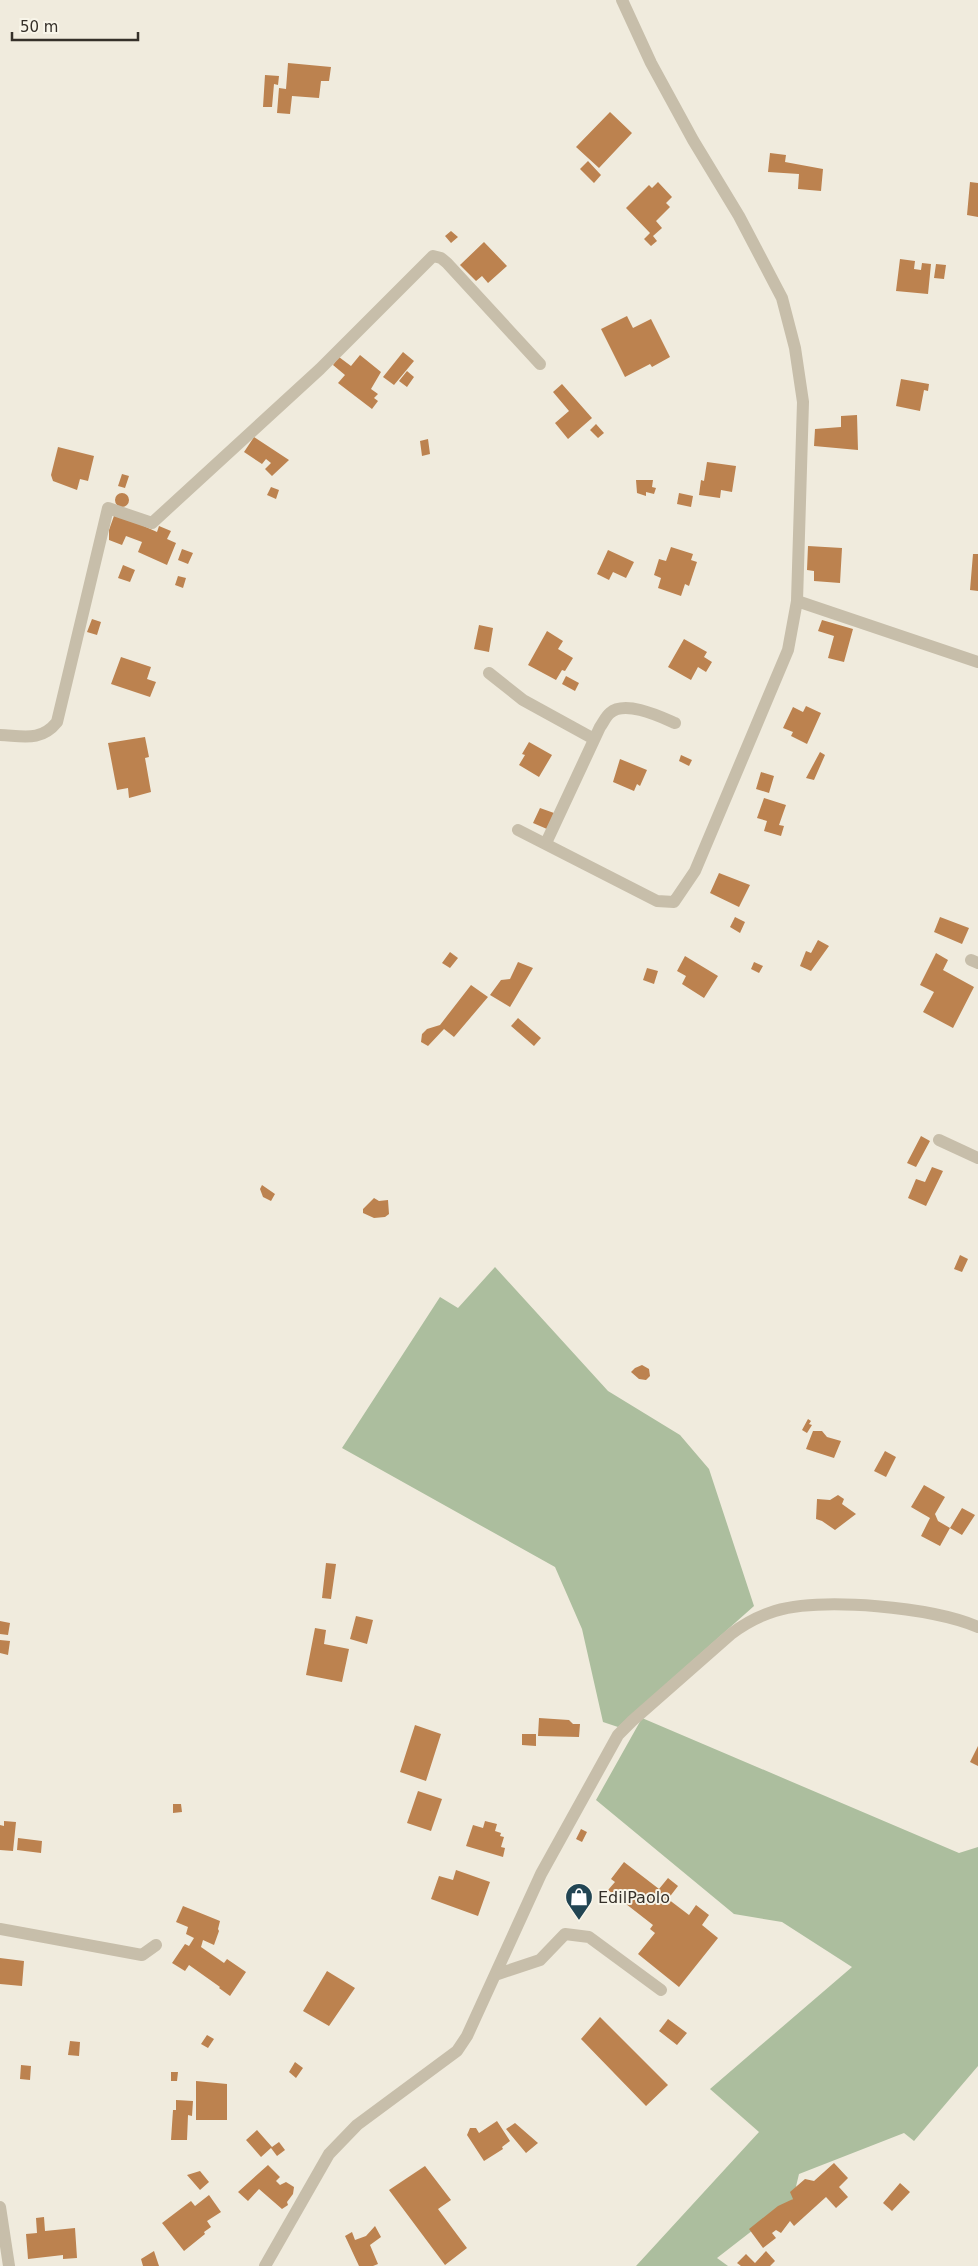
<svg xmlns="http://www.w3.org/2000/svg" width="978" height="2266" font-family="'DejaVu Sans',sans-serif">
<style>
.green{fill:#acbe9e}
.building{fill:#bc824f}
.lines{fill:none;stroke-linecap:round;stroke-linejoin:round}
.minor{stroke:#c7beaa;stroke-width:12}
.labels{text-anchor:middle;stroke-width:4;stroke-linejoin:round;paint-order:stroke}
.poi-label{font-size:16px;fill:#353029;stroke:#f8f5e9;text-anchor:start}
</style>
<rect width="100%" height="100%" fill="#f0ebdd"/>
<path class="green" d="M 495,1267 L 608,1391 L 680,1435 L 709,1469 L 754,1606 L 618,1727 L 603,1722 L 582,1629 L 555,1567 L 342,1448 L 440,1297 L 458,1308 Z
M 642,1718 L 959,1853 L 978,1847 L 978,2066 L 914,2141 L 904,2133 L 799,2174 L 793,2199 L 717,2258 L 728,2266 L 636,2266 L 759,2132 L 710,2089 L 852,1967 L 782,1922 L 734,1914 L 596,1800 Z"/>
<path class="building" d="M 288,63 L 331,67 L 329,81 L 321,81 L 319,98 L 292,96 L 290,114 L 277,113 L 279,88 L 286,89 Z
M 265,75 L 279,76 L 278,85 L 274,84 L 272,107 L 263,107 Z
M 610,112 L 632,133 L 599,168 L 576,147 Z
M 770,153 L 786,155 L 785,162 L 823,169 L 821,191 L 798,189 L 799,174 L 768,172 Z
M 588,161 L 601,175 L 594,183 L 580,169 Z
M 658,182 L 672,197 L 666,203 L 670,207 L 656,221 L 662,228 L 653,236 L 657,241 L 651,246 L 644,239 L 650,233 L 626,208 L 649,185 L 652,188 Z
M 970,182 L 978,183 L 978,217 L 967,215 Z
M 451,231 L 458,237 L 451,243 L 445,236 Z
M 484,242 L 507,266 L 488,283 L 482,276 L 476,281 L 460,265 Z
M 900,259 L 915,261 L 914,269 L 921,270 L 922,263 L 931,264 L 928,294 L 896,291 Z
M 936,264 L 946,265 L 944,279 L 934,278 Z
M 627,316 L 633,328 L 651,319 L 670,357 L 652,367 L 650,364 L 625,377 L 601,329 Z
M 403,352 L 414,361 L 394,385 L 383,377 Z
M 360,355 L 381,372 L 371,389 L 378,394 L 374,398 L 378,401 L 372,409 L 338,383 L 345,375 L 333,365 L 339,357 L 351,366 Z
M 407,371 L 414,377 L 407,387 L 399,381 Z
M 901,379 L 929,384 L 928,391 L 924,390 L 920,411 L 896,406 Z
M 562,384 L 592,418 L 568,439 L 555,423 L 569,411 L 553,392 Z
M 857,415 L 858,450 L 814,446 L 815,429 L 841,427 L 841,416 Z
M 596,424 L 604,433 L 598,438 L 590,430 Z
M 254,437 L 289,460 L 272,476 L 265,469 L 271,463 L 266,459 L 262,464 L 244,452 Z
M 428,439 L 430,454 L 422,456 L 420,441 Z
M 58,447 L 94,456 L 88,481 L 80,479 L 77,490 L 53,481 L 51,475 Z
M 707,462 L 736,466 L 732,492 L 721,490 L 720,498 L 699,495 L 701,480 L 704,481 Z
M 122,474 L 129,476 L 125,488 L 118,486 Z
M 636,480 L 653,480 L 652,487 L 656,488 L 654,494 L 646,492 L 646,496 L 637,493 Z
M 271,487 L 279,490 L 276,499 L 267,495 Z
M 679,493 L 693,496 L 691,507 L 677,504 Z
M115 500a7 7 0 1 1 14 0a7 7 0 1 1-14 0Z
M 115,513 L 157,532 L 159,526 L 171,531 L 167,539 L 176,543 L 167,565 L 138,552 L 142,542 L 126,536 L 122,545 L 109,540 L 109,530 Z
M 808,546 L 842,548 L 840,583 L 814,581 L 814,571 L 807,570 Z
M 671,547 L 693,554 L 691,560 L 697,562 L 689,586 L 685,584 L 681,596 L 658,588 L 661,578 L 654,575 L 659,559 L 666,561 Z
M 182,549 L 193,553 L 188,564 L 178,560 Z
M 608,550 L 634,562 L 626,578 L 613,572 L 609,580 L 597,574 Z
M 973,554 L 978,554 L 978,591 L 970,590 Z
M 123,565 L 135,570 L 130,582 L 118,578 Z
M 178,576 L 186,578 L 183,588 L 175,585 Z
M 92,619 L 101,622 L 97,635 L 87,632 Z
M 822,620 L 853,629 L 844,662 L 828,658 L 834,636 L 818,631 Z
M 479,625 L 493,628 L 489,652 L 474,649 Z
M 547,631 L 563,641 L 558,649 L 573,658 L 565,671 L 562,670 L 556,680 L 528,665 Z
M 684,639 L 707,652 L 704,657 L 712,662 L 706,672 L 698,667 L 691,680 L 668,667 Z
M 121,657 L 151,667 L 147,679 L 156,682 L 150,697 L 111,684 Z
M 566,676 L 579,683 L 575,691 L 562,684 Z
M 806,706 L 821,713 L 807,744 L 791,736 L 793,732 L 783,728 L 793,707 L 803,712 Z
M 145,737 L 149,757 L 145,758 L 151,792 L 129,798 L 128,788 L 117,790 L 108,743 Z
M 529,742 L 552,755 L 539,777 L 519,765 L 525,755 L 522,754 Z
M 820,752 L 825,755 L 814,780 L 806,778 Z
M 681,755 L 692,760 L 689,766 L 679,761 Z
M 620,759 L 647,770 L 640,786 L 637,784 L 634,791 L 613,782 Z
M 761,772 L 774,776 L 769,793 L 756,789 Z
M 764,798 L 786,805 L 779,825 L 784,826 L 781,836 L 764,831 L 767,821 L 757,818 Z
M 540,808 L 554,813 L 547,829 L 533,823 Z
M 719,873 L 750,885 L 739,907 L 710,893 Z
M 735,917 L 745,922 L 740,933 L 730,927 Z
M 940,917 L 969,928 L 962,944 L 934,932 Z
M 818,940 L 829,946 L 811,971 L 800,966 L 806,951 L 811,953 Z
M 450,952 L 458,958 L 450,968 L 442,963 Z
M 936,953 L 948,960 L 943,970 L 974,987 L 953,1028 L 923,1012 L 934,992 L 920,985 Z
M 685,956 L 718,976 L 704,998 L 682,984 L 686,976 L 677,971 Z
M 518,962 L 533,968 L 510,1007 L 490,995 L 501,980 L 510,979 Z
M 754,962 L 763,966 L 759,973 L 751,969 Z
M 647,968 L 658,971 L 654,984 L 643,980 Z
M 471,985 L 488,997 L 454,1037 L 444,1029 L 428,1046 L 421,1042 L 422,1034 L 427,1029 L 440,1025 Z
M 518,1018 L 541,1038 L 534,1046 L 511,1026 Z
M 921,1136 L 930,1141 L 916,1167 L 907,1163 Z
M 932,1167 L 943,1171 L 926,1206 L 908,1198 L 916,1179 L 925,1182 Z
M 262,1185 L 275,1194 L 271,1201 L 263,1197 L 260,1189 Z
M 374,1198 L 379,1201 L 388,1200 L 389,1214 L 385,1217 L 374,1218 L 363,1213 L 363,1209 Z
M 960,1255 L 968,1259 L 962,1272 L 954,1269 Z
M 642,1365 L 649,1369 L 650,1376 L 646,1380 L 639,1379 L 631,1372 L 635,1368 Z
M 808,1419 L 811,1421 L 809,1424 L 812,1425 L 807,1433 L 802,1430 Z
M 813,1431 L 822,1431 L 827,1437 L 841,1441 L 834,1458 L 806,1449 Z
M 885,1451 L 896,1457 L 886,1477 L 874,1471 Z
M 924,1485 L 945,1497 L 935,1514 L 938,1521 L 950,1528 L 940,1546 L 921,1536 L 930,1518 L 911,1507 Z
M 838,1495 L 844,1499 L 842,1504 L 856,1514 L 835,1530 L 822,1521 L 816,1519 L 817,1499 L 830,1500 Z
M 962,1508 L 975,1515 L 962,1535 L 950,1528 Z
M 326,1563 L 336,1564 L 331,1599 L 322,1598 Z
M 356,1616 L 373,1620 L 367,1644 L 350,1639 Z
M 0,1621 L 10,1623 L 8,1635 L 0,1634 Z
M 315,1628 L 326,1630 L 324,1644 L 349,1649 L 342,1682 L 306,1675 Z
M 0,1640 L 10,1641 L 8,1655 L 0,1653 Z
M 539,1718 L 569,1720 L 573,1724 L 580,1724 L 579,1737 L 538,1736 Z
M 415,1725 L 441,1734 L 426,1781 L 400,1772 Z
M 522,1734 L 536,1734 L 536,1746 L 522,1745 Z
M 978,1746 L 978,1766 L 970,1762 Z
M 418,1791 L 442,1799 L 431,1831 L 407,1823 Z
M 173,1804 L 181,1804 L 182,1812 L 173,1813 Z
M 4,1821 L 16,1822 L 13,1851 L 0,1850 L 0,1825 L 4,1826 Z
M 485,1821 L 497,1824 L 495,1831 L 501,1833 L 500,1836 L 504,1837 L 501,1847 L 505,1848 L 503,1857 L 466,1846 L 473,1825 L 483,1828 Z
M 581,1829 L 587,1832 L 582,1842 L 576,1839 Z
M 18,1838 L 42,1841 L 41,1853 L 17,1850 Z
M 624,1862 L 659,1889 L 668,1878 L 678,1886 L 668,1899 L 689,1915 L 696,1905 L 709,1915 L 702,1925 L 718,1938 L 679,1987 L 638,1954 L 655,1933 L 650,1929 L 653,1925 L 608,1890 L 615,1882 L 611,1879 Z
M 456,1870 L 490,1882 L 478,1916 L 431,1899 L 439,1876 L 453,1880 Z
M 183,1906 L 220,1921 L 218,1929 L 219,1931 L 214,1945 L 203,1940 L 201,1947 L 224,1963 L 227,1959 L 246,1972 L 230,1996 L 219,1988 L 220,1987 L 189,1965 L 185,1971 L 172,1963 L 185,1944 L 189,1946 L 194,1938 L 186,1934 L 188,1927 L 176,1922 Z
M 0,1958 L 24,1961 L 22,1986 L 0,1984 Z
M 327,1971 L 355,1988 L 329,2026 L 303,2011 Z
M 600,2017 L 668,2085 L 646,2106 L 581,2039 Z
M 668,2019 L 687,2033 L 677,2045 L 659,2031 Z
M 207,2035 L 214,2039 L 208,2048 L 201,2044 Z
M 70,2041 L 80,2042 L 79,2056 L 68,2055 Z
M 295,2062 L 303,2068 L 296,2078 L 289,2072 Z
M 21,2065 L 31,2066 L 30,2080 L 20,2079 Z
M 171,2072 L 178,2072 L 177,2081 L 171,2081 Z
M 196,2081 L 227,2084 L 227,2120 L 196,2120 Z
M 176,2100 L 193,2101 L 192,2116 L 188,2115 L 187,2140 L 171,2140 L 173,2110 L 176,2110 Z
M 497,2121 L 510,2141 L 502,2147 L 503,2149 L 484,2161 L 467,2135 L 470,2128 L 476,2128 L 479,2133 Z
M 515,2123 L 538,2143 L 526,2153 L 506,2129 Z
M 257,2130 L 272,2147 L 279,2142 L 285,2150 L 277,2156 L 271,2148 L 261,2157 L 246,2140 Z
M 834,2163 L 848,2178 L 839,2187 L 848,2197 L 836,2208 L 826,2197 L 794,2226 L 790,2221 L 781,2233 L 776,2230 L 772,2233 L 776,2238 L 763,2248 L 749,2229 L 778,2206 L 793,2199 L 790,2192 L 805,2179 L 814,2181 Z
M 268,2165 L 280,2177 L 276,2181 L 280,2185 L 286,2182 L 294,2187 L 293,2194 L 287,2202 L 288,2205 L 282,2209 L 259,2189 L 248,2201 L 238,2192 Z
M 425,2166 L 451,2200 L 438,2209 L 467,2248 L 445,2265 L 389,2190 Z
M 200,2171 L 209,2182 L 200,2190 L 187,2175 Z
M 900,2183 L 910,2192 L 892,2211 L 883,2203 Z
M 209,2195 L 221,2212 L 207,2221 L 211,2227 L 204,2232 L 205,2234 L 184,2251 L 162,2223 L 191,2201 L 195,2206 Z
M 44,2217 L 45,2231 L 75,2228 L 77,2258 L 63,2259 L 63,2255 L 28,2259 L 26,2234 L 37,2233 L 36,2218 Z
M 375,2226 L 381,2237 L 370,2245 L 378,2264 L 373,2266 L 359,2266 L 345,2236 L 352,2232 L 355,2240 L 366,2236 Z
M 154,2251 L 159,2266 L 143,2266 L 141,2259 Z
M 766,2251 L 775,2261 L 770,2266 L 741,2266 L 737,2263 L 746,2254 L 755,2263 Z"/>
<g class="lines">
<path class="minor" d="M 797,601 L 978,662
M 489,673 L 523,700 L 594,739
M 0,735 C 23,736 41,742 57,722 L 108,508 L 152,523 L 320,369 L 433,256 L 441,258 L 447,263 L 540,364
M 518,830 L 657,901 L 674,902 L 695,871 L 788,650 L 797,601 L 803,402 L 795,348 L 782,298 L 739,216 L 693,140 L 651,63 L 622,0
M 546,843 L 600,727 C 603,723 606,716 610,713 C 625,700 659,716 675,723
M 971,960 L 978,963
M 939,1140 L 978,1158
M 0,1929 L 142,1955 L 156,1945
M 495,1975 L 540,1960 L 565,1934 L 589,1937 L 661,1990
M 0,2207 L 9,2266
M 265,2266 L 329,2154 L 357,2125 L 457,2051 L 467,2036 L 541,1874 L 618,1735 L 632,1721 L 731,1634 C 744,1624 759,1616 775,1611 C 823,1597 932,1607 978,1627"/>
</g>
<defs>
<symbol id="shop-pin" viewBox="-11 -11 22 30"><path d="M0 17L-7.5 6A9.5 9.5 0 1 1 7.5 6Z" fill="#224553" stroke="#f8f5e9"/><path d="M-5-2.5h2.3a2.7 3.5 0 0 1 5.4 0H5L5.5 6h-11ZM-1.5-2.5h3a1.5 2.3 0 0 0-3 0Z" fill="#fff"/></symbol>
</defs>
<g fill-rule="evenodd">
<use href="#shop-pin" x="563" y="1881" width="32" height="43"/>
</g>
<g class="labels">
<g class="poi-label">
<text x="598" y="1903">EdilPaolo</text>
</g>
</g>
<path d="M12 32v8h126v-8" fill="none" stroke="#353029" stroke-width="2.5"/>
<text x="20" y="32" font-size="15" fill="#353029" stroke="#f8f5e9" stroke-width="4" paint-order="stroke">50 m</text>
</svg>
